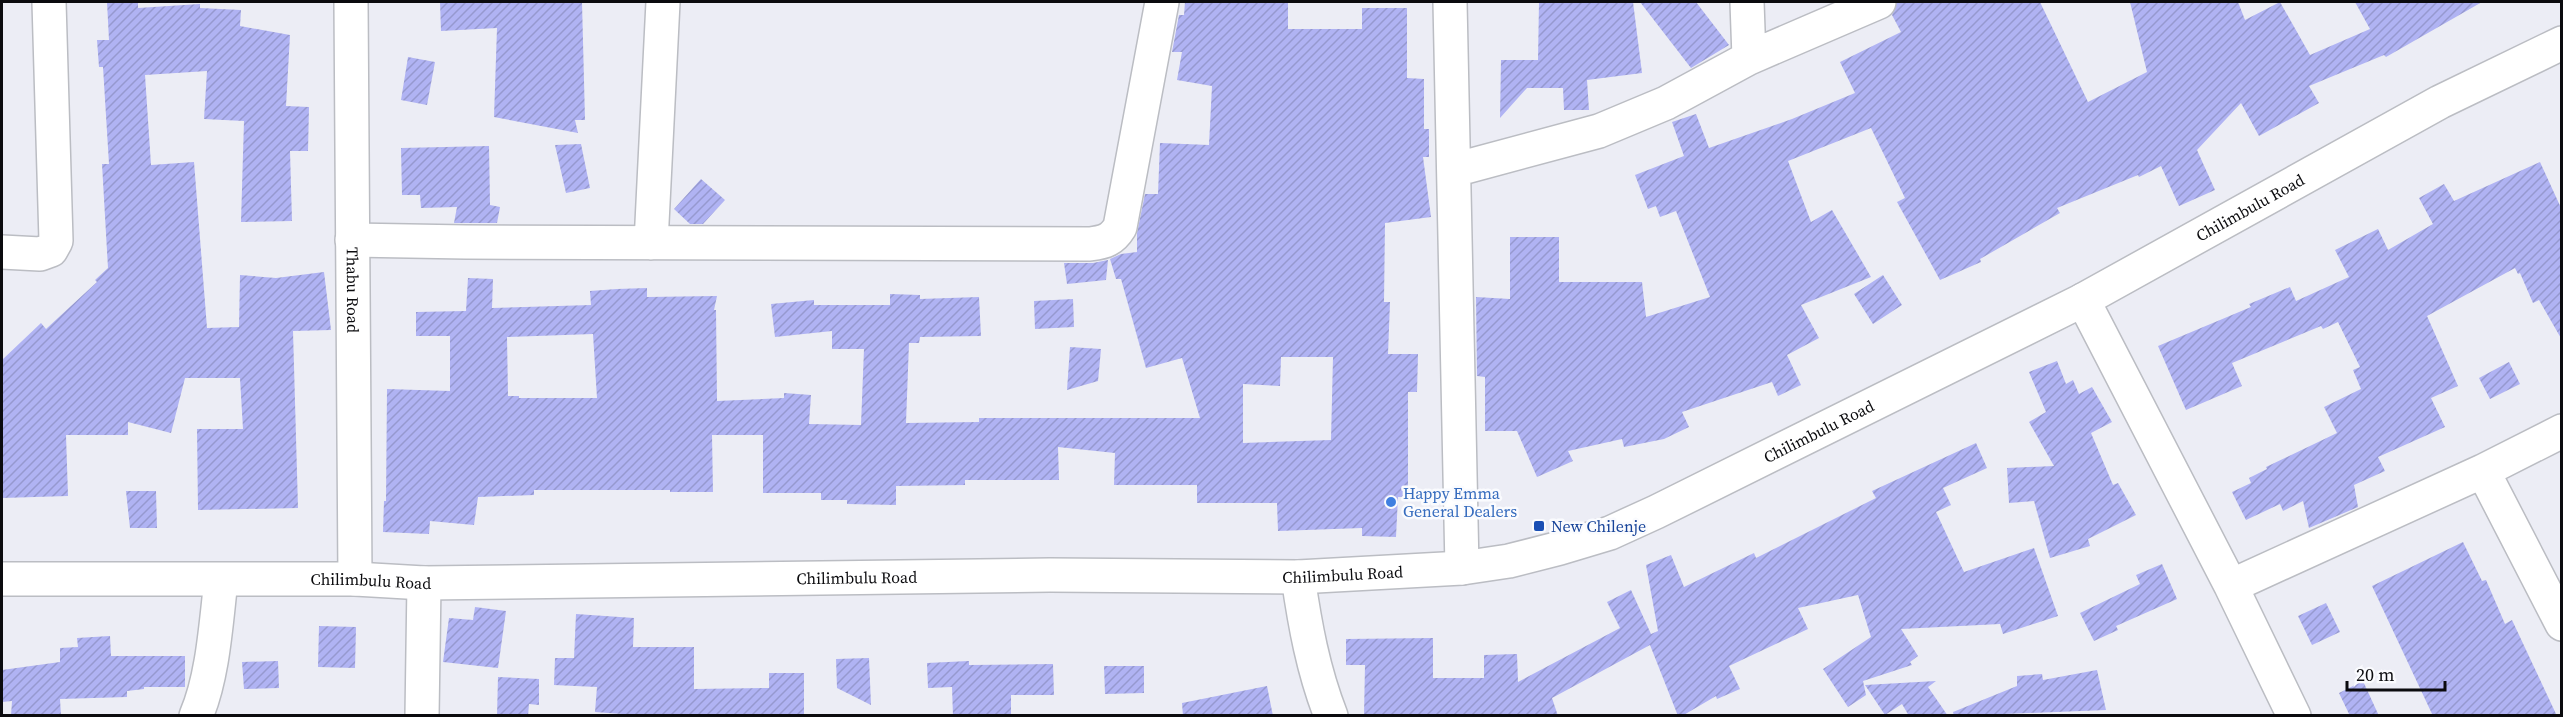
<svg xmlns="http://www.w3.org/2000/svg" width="2563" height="717" font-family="'Source Serif 4',serif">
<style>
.building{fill:url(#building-hatch);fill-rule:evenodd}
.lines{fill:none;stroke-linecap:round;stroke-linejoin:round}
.street-casing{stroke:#bbbdc3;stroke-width:36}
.secondary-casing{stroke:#bbbdc3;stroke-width:36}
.street{stroke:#fff;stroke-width:33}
.secondary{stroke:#fff;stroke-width:33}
.shop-dot{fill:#3f7fe0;stroke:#fafbfe;stroke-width:2}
.transit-dot{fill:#1a4fb4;stroke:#fafbfe;stroke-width:2}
.labels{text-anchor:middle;stroke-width:5;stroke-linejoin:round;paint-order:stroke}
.street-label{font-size:16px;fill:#0b0b0e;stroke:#fafbfe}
.shop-label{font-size:16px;fill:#366cbe;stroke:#fafbfe;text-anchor:start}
.transit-label{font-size:16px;fill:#164399;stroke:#fafbfe;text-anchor:start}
</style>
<defs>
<pattern id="building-hatch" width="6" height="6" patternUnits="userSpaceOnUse" patternTransform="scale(1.5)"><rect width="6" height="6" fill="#b0b3f3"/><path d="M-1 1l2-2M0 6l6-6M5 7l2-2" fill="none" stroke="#9699cf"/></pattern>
</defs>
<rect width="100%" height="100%" fill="#ecedf5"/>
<path class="building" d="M 107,2 L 138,2 L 138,8 L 200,4 L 200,8 L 241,10 L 240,26 L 290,35 L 286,106 L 309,107 L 308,151 L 290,151 L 292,221 L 241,222 L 244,121 L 204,119 L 207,71 L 145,75 L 151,165 L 194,162 L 207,328 L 239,327 L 240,275 L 276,278 L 324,272 L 331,330 L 293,331 L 298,508 L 198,510 L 197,429 L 243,429 L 240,378 L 185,378 L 171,433 L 128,422 L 128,435 L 66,435 L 68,496 L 2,498 L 2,360 L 41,323 L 46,329 L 97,282 L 95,280 L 108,268 L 102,164 L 109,164 L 103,67 L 99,67 L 97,40 L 109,40 Z
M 440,2 L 582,2 L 585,120 L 575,120 L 578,133 L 494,117 L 497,28 L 441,31 Z
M 1185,2 L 1288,2 L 1288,29 L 1362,29 L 1362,8 L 1407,8 L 1407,78 L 1424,79 L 1424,129 L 1429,129 L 1429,157 L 1423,157 L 1431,217 L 1385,223 L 1384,302 L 1390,302 L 1388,354 L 1418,354 L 1417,392 L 1408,392 L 1408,497 L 1398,497 L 1396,537 L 1362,536 L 1362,528 L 1278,531 L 1277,503 L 1197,503 L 1197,485 L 1114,485 L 1115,453 L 1058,447 L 1059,480 L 965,480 L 965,485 L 896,486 L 896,505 L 847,504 L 847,500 L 821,500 L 821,493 L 763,493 L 763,435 L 712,435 L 713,492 L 670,492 L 670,490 L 534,490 L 534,495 L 478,497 L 474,525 L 430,521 L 429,534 L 383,532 L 384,501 L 386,501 L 387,389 L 450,391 L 450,336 L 416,336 L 416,312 L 466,311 L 468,278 L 493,279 L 492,308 L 591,305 L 590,291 L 617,289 L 647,288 L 647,297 L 717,296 L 714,310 L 716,310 L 717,401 L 784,398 L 784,393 L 811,395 L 809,424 L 861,425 L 864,349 L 832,349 L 832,331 L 775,337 L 771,304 L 814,300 L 814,305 L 890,305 L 890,294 L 920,295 L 920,299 L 979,297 L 981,336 L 920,337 L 919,343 L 909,343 L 906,423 L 979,422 L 979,418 L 1200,418 L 1182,358 L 1146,368 L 1121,279 L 1116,279 L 1110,259 L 1121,254 L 1137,252 L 1137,233 L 1145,194 L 1158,194 L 1160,143 L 1209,145 L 1212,86 L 1177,80 L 1182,52 L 1172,52 L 1179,15 L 1184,15 ZM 593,334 L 597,398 L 519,398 L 519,396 L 508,396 L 507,337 ZM 1281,357 L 1333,357 L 1331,440 L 1243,443 L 1243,384 L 1280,386 Z
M 1539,2 L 1633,2 L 1642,73 L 1587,80 L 1589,110 L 1564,110 L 1563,88 L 1527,88 L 1500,118 L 1501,60 L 1538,60 Z
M 1640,2 L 1696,2 L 1729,45 L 1691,68 Z
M 1897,2 L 2040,2 L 2088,102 L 2147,72 L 2130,2 L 2238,2 L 2245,20 L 2280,2 L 2310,55 L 2370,29 L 2355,2 L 2482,2 L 2386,57 L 2384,55 L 2309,86 L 2319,103 L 2259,136 L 2241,103 L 2197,150 L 2215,190 L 2179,206 L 2161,166 L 2139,177 L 2138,175 L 2057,208 L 2060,213 L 1980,259 L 1981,262 L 1940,280 L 1897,202 L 1905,198 L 1871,128 L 1788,161 L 1811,222 L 1832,210 L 1871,277 L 1801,305 L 1819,338 L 1787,355 L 1801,385 L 1778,396 L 1772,382 L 1682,412 L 1689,427 L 1664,439 L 1624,447 L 1622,439 L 1568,451 L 1573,461 L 1537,477 L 1517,431 L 1485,431 L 1485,377 L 1477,376 L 1476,297 L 1510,299 L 1510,237 L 1559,237 L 1559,282 L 1642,282 L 1646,317 L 1710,297 L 1676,211 L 1660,217 L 1656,206 L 1648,209 L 1635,175 L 1684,156 L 1672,122 L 1696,114 L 1709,148 L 1792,119 L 1855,93 L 1840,62 L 1901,32 L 1892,15 Z
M 408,57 L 435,62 L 427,105 L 401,100 Z
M 581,144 L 590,188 L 566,193 L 555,145 Z
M 489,146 L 490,205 L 500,207 L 497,223 L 454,223 L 457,207 L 421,208 L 420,195 L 402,195 L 401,148 Z
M 2540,162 L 2562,210 L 2562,340 L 2539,300 L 2533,303 L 2520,273 L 2518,274 L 2515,268 L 2427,316 L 2458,386 L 2431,398 L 2445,427 L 2378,457 L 2385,471 L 2354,485 L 2358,507 L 2309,528 L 2303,501 L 2283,511 L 2280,504 L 2246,520 L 2232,492 L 2251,483 L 2249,478 L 2267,469 L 2266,467 L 2337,433 L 2324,407 L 2361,389 L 2353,370 L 2360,367 L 2338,322 L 2323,329 L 2321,326 L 2232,363 L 2242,386 L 2186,410 L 2158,346 L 2251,307 L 2249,304 L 2290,287 L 2296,301 L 2349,277 L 2335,250 L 2378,229 L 2388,250 L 2433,224 L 2419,198 L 2444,184 L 2454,201 Z
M 701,179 L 725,200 L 703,224 L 690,224 L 674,209 Z
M 1108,260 L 1106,280 L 1067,284 L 1064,263 L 1093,263 Z
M 1883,275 L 1902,305 L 1873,324 L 1854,294 Z
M 1073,299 L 1074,327 L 1035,329 L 1034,301 Z
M 1070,347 L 1101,349 L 1098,381 L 1067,390 Z
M 2057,361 L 2066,384 L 2073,380 L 2079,394 L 2092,387 L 2112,422 L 2091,433 L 2113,485 L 2118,483 L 2136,515 L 2088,539 L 2090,546 L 2050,558 L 2034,501 L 2009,503 L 2007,468 L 2054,466 L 2029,422 L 2046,412 L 2029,372 Z
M 2509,362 L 2520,384 L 2490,399 L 2479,378 Z
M 1976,443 L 1987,468 L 1943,488 L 1951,505 L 1936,512 L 1964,572 L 2034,548 L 2058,616 L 2003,634 L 2000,624 L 1901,629 L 1918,656 L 1910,662 L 1912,665 L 1863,681 L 1866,695 L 1848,707 L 1823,669 L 1871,637 L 1858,595 L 1798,608 L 1808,629 L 1729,666 L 1740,689 L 1717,699 L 1716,696 L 1682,716 L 1678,716 L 1650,645 L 1552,698 L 1558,716 L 1364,716 L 1365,665 L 1346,665 L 1346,639 L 1433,638 L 1433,678 L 1484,678 L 1484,655 L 1517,654 L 1518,682 L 1620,628 L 1607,602 L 1631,590 L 1651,634 L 1658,631 L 1646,565 L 1671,555 L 1684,587 L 1754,553 L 1756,558 L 1876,498 L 1872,491 Z
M 126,491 L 156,491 L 157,528 L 130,528 Z
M 2463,542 L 2482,581 L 2486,580 L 2505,624 L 2512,620 L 2557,716 L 2433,716 L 2372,586 Z
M 2162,564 L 2177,599 L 2116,626 L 2118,630 L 2094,641 L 2080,613 L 2140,584 L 2136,575 Z
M 2326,603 L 2340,632 L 2312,645 L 2298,616 Z
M 475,607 L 506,611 L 498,668 L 443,662 L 449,618 L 473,620 Z
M 576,614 L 634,618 L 633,647 L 694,647 L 694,689 L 769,688 L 769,673 L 804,673 L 804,716 L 649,716 L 595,712 L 597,687 L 554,685 L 555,658 L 574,658 Z
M 319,626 L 356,627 L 355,668 L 318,667 Z
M 110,636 L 111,656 L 185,656 L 185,687 L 144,687 L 144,689 L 127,691 L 127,697 L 60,699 L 61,716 L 11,716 L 12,701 L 2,702 L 2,670 L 60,662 L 60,648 L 78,647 L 77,638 Z
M 869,658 L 871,705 L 837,688 L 836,659 Z
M 278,661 L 279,688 L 244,689 L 242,662 Z
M 969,661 L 969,665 L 1053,664 L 1054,695 L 1011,695 L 1011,716 L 953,716 L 952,687 L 928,688 L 927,663 Z
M 1104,666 L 1144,666 L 1144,693 L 1105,694 Z
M 2097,670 L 2106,710 L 1954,716 L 1953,712 L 2017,686 L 2017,676 L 2042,674 L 2043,680 Z
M 498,677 L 539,679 L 539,705 L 529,704 L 528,716 L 497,716 Z
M 1936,681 L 1928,687 L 1948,716 L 1909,716 L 1902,704 L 1885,715 L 1865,685 Z
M 2363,681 L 2379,716 L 2350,716 L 2339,693 Z
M 1267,686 L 1273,716 L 1183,716 L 1182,703 Z"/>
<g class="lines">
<defs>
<path id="street" d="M 1450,2 L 1462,568
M 1747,2 L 1749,58
M 1454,170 L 1599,131 L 1666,103 L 1749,58 L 1879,2
M 352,240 L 466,242 L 1090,244 C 1105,242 1112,240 1120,227 L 1162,2
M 651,243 L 663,2
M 2,252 L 40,254 L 51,250 L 56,241 L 49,2
M 2083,300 L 2231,586 L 2294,716
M 2483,471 L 2562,624
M 1298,577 C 1305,625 1313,670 1331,716
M 2231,586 L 2483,471 L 2562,431
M 196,716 C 213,677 216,623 221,580
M 422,716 L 424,583"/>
<g id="secondary">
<path id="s1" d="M 351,2 L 355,579"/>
<path id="s2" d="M 2,579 L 355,579 L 424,583 L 1050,575 L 1298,577 L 1462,568 L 1509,561 L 1560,548 L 1610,533 L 1656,512 L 2083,300 L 2440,102 L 2562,43"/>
</g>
</defs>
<use href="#street" class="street-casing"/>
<use href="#secondary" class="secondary-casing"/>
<use href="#street" class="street"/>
<use href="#secondary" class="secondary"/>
</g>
<circle class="shop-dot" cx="1391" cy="502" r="6"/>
<rect class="transit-dot" x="1533" y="520" width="12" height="12" rx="3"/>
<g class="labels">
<g class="street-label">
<text dy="6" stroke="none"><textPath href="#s2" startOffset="2331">Chilimbulu Road</textPath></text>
<text dy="6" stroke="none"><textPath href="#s1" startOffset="288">Thabu Road</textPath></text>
<text dy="6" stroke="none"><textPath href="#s2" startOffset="1845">Chilimbulu Road</textPath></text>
<text dy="6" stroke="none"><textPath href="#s2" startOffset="1341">Chilimbulu Road</textPath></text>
<text dy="6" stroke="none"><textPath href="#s2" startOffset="855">Chilimbulu Road</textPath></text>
<text dy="6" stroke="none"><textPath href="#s2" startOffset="369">Chilimbulu Road</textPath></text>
</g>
<g class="shop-label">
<text x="1403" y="499">Happy Emma<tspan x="1403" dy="18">General Dealers</tspan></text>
</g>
<g class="transit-label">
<text x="1551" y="532">New Chilenje</text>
</g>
</g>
<rect width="2563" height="717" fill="none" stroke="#0b0b0e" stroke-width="6"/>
<path d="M2347 681v9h98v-9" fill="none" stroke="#0b0b0e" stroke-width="3"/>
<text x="2356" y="681" font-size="18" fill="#0b0b0e" stroke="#fafbfe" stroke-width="4.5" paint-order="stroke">20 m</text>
</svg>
